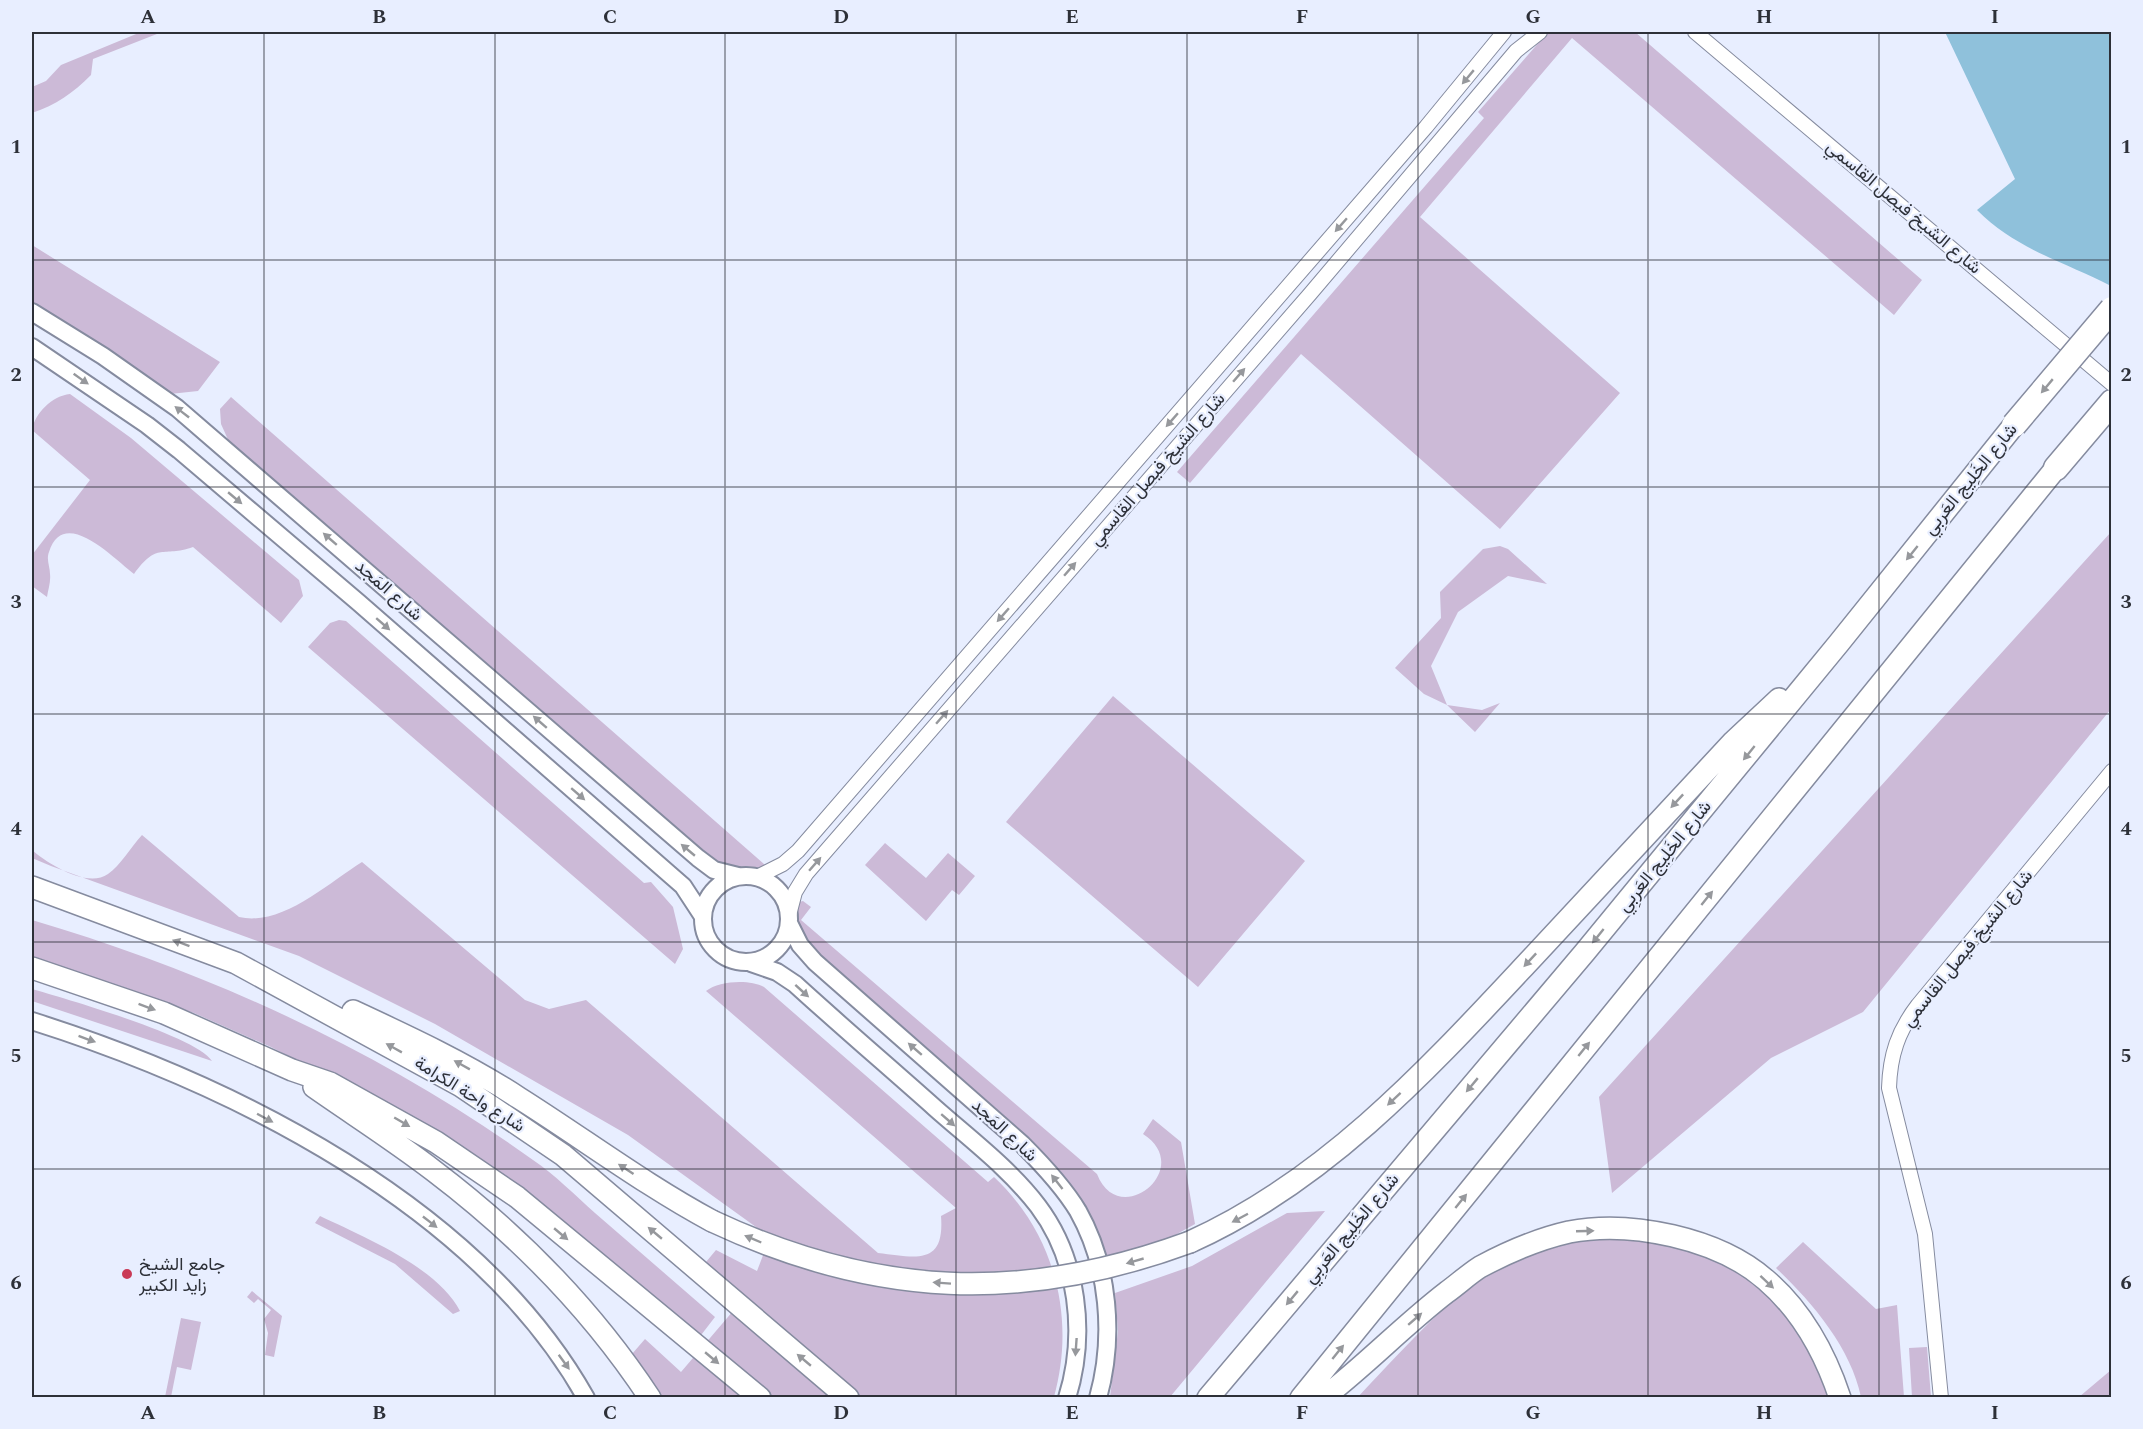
<svg xmlns="http://www.w3.org/2000/svg" width="2143" height="1429" font-family="Spectral,Vazirmatn,serif">
<style>
.green{fill:#ccbad7}
.water{fill:#8fc1db}
.lines{fill:none;stroke-linecap:round;stroke-linejoin:round}
.minor-casing{stroke:#858b9f;stroke-width:16}
.tertiary-casing{stroke:#858b9f;stroke-width:20}
.trunk-casing{stroke:#858b9f;stroke-width:24}
.motorway-casing{stroke:#858b9f;stroke-width:27}
.minor{stroke:#fff;stroke-width:14}
.tertiary{stroke:#fff;stroke-width:16}
.trunk{stroke:#fff;stroke-width:21}
.motorway{stroke:#fff;stroke-width:24}
.trunk-bridge-casing{stroke:#858b9f;stroke-width:24;stroke-linecap:butt}
.motorway-bridge-casing{stroke:#858b9f;stroke-width:27;stroke-linecap:butt}
.trunk-bridge{stroke:#fff;stroke-width:21}
.motorway-bridge{stroke:#fff;stroke-width:24}
.oneway{fill:#96989c}
.grid{fill:none;stroke:#2d3038;stroke-width:1.5;stroke-opacity:0.55}
.poi-dot{fill:#c93956;stroke:#e8eeff;stroke-width:2}
.labels{text-anchor:middle;stroke-width:4.5;stroke-linejoin:round;paint-order:stroke}
.street-label{font-size:18px;fill:#2d3038;stroke:#e8eeff}
.poi-label{font-size:18px;fill:#2d3038;stroke:#e8eeff;text-anchor:start}
.neatline{fill:none;stroke:#2d3038;stroke-width:2}
.grid-label{font-size:20px;text-anchor:middle;font-weight:bold;fill:#2d3038}
</style>
<rect width="100%" height="100%" fill="#e8eeff"/>
<path class="green" d="M 141,32 L 162,32 L 93,59 L 91,75 C 73,93 56,105 32,113 L 32,87 L 46,81 L 61,65 Z
M 1548,32 L 1635,32 L 1922,280 L 1894,315 L 1572,38 L 1420,217 L 1620,393 L 1500,529 L 1301,354 L 1190,483 L 1177,472 L 1484,118 L 1478,112 Z
M 32,245 L 220,362 L 198,391 L 170,394 L 32,307 Z
M 70,394 L 131,438 L 299,580 L 303,596 L 281,623 L 193,547 C 162,558 158,541 134,574 C 115,560 64,505 49,552 C 46,560 50,566 50,574 C 51,582 48,590 47,597 L 32,586 L 32,555 L 90,480 L 32,430 C 35,413 52,396 70,394 Z
M 231,397 L 772,871 C 760,885 753,885 736,882 L 230,444 L 221,424 L 220,409 Z
M 2111,532 L 2111,709 L 1863,1012 L 1771,1058 L 1612,1193 L 1599,1097 Z
M 1500,546 L 1508,549 L 1547,584 L 1508,576 L 1458,612 L 1431,666 L 1447,705 L 1482,710 L 1500,703 L 1475,732 L 1447,705 L 1424,694 L 1395,668 L 1441,618 L 1440,592 L 1483,549 Z
M 339,620 L 346,621 L 644,883 L 651,882 L 673,907 L 683,949 L 675,964 L 308,647 L 330,623 Z
M 1113,696 L 1305,861 L 1198,987 L 1006,822 Z
M 142,835 L 239,917 C 281,927 327,884 362,862 L 525,1000 L 549,1009 L 586,1000 L 878,1253 C 915,1257 945,1267 941,1216 L 956,1208 L 706,991 C 719,981 749,979 764,987 L 988,1182 L 994,1177 C 1055,1234 1076,1318 1054,1397 L 661,1397 L 632,1354 L 645,1339 L 681,1372 L 745,1297 L 706,1262 L 716,1250 L 757,1271 L 770,1237 L 628,1135 L 435,1024 L 299,956 L 51,866 L 32,858 L 32,850 C 47,863 87,889 108,874 C 120,866 131,847 142,835 Z
M 885,843 L 926,878 L 948,853 L 975,876 L 959,895 L 952,890 L 926,921 L 865,865 Z
M 803,901 L 811,907 L 801,920 L 1097,1174 C 1119,1231 1196,1168 1143,1134 L 1153,1119 L 1181,1142 L 1195,1224 L 1168,1239 L 1108,1261 L 1095,1228 L 1063,1176 L 813,954 L 793,917 L 795,903 Z
M 32,920 C 211,973 381,1051 533,1160 C 555,1175 575,1195 595,1213 C 635,1248 675,1282 715,1317 L 698,1339 L 362,1094 L 271,1047 L 194,1013 L 32,959 Z
M 32,989 C 66,999 196,1036 212,1061 L 32,1001 Z
M 1325,1211 L 1170,1397 L 1110,1397 L 1118,1331 L 1115,1293 L 1192,1266 L 1287,1213 Z
M 320,1216 C 364,1237 437,1267 460,1311 L 453,1314 L 395,1264 L 315,1223 Z
M 1581,1233 L 1686,1243 L 1754,1279 L 1805,1335 L 1833,1398 L 1357,1398 C 1393,1360 1436,1312 1476,1281 C 1507,1257 1545,1245 1581,1233 Z
M 1803,1242 L 1876,1309 L 1897,1305 L 1904,1397 L 1861,1397 C 1851,1348 1812,1302 1776,1268 Z
M 252,1291 L 282,1316 L 274,1357 L 265,1355 L 268,1333 L 264,1319 L 271,1310 L 258,1299 L 254,1303 L 247,1297 Z
M 181,1318 L 201,1322 L 191,1370 L 177,1367 L 171,1397 L 165,1397 Z
M 1927,1347 L 1931,1397 L 1912,1397 L 1909,1348 Z
M 2111,1370 L 2111,1397 L 2079,1397 Z"/>
<path class="water" d="M 1945,32 L 2111,32 L 2111,286 C 2063,261 2017,250 1977,210 L 2015,179 Z"/>
<g class="lines">
<defs>
<path id="minor" d="M 1695,32 L 2112,384
M 757,877 L 783,864 L 798,851 L 1426,127 L 1504,32
M 789,915 L 795,892 L 806,874 L 1310,294 L 1516,51 L 1540,32
M 1941,1398 L 1925,1234 L 1889,1088 C 1890,1055 1898,1031 1918,1005 L 2112,771"/>
<path id="tertiary" d="M 32,312 L 103,356 L 177,408 L 698,858 L 714,870 L 738,876
M 32,347 L 147,425 L 179,450 L 358,602 L 683,886 L 702,915
M703 919a43 43 0 1 1 86 0a43 43 0 1 1-86 0Z
M 789,923 L 800,945 L 815,962 L 1022,1144 C 1042,1164 1063,1186 1078,1211 C 1109,1266 1115,1337 1098,1398
M 751,963 L 777,972 L 795,984 C 841,1026 889,1067 935,1108 C 970,1139 1010,1169 1038,1206 C 1078,1259 1087,1334 1067,1398
M 32,1021 C 234,1085 478,1206 586,1398"/>
<path id="trunk" d="M 32,887 L 236,963 L 461,1086 L 563,1155 L 848,1398
M 32,968 L 164,1013 L 292,1070 L 330,1083 L 436,1142 L 517,1197 L 760,1398
M 353,1011 C 409,1037 467,1064 519,1098 C 584,1139 645,1185 712,1221
M 314,1087 C 354,1115 395,1141 434,1171 C 517,1234 592,1310 650,1398
M 1190,1242 C 1328,1180 1431,1066 1532,958 C 1599,886 1666,814 1733,742 L 1779,699
M 1208,1398 L 1585,952 L 1839,643 L 2014,425
M 1301,1398 L 2056,468
M 1323,1398 C 1366,1365 1404,1325 1447,1292 C 1458,1284 1469,1274 1480,1267 C 1508,1252 1538,1239 1569,1232 C 1630,1220 1718,1238 1766,1280 C 1802,1311 1825,1353 1840,1398"/>
<path id="motorway" d="M 2056,468 L 2112,402"/>
</defs>
<use href="#minor" class="minor-casing"/>
<use href="#tertiary" class="tertiary-casing"/>
<use href="#trunk" class="trunk-casing"/>
<use href="#motorway" class="motorway-casing"/>
<use href="#minor" class="minor"/>
<use href="#tertiary" class="tertiary"/>
<use href="#trunk" class="trunk"/>
<use href="#motorway" class="motorway"/>
<defs>
<path id="trunk-bridge" d="M 712,1221 C 874,1297 1022,1304 1190,1242"/>
<path id="motorway-bridge" d="M 2014,425 L 2112,309"/>
</defs>
<use href="#trunk-bridge" class="trunk-bridge-casing"/>
<use href="#motorway-bridge" class="motorway-bridge-casing"/>
<use href="#trunk-bridge" class="trunk-bridge"/>
<use href="#motorway-bridge" class="motorway-bridge"/>
</g>
<defs><path id="oneway-solid" d="M-6-.8H1V-3.2L6.5 0L1 3.2V.8H-6Z" transform="scale(1.5)"/></defs>
<g class="oneway">
<use href="#oneway-solid" transform="translate(1468 77) rotate(130)"/>
<use href="#oneway-solid" transform="translate(1341 225) rotate(131)"/>
<use href="#oneway-solid" transform="translate(1239 375) rotate(-49)"/>
<use href="#oneway-solid" transform="translate(81 379) rotate(35)"/>
<use href="#oneway-solid" transform="translate(2047 386) rotate(130)"/>
<use href="#oneway-solid" transform="translate(182 412) rotate(-142)"/>
<use href="#oneway-solid" transform="translate(1172 420) rotate(131)"/>
<use href="#oneway-solid" transform="translate(235 498) rotate(40)"/>
<use href="#oneway-solid" transform="translate(330 539) rotate(-139)"/>
<use href="#oneway-solid" transform="translate(1912 553) rotate(129)"/>
<use href="#oneway-solid" transform="translate(1070 569) rotate(-49)"/>
<use href="#oneway-solid" transform="translate(1003 615) rotate(131)"/>
<use href="#oneway-solid" transform="translate(383 624) rotate(41)"/>
<use href="#oneway-solid" transform="translate(942 717) rotate(-49)"/>
<use href="#oneway-solid" transform="translate(540 722) rotate(-139)"/>
<use href="#oneway-solid" transform="translate(1749 753) rotate(129)"/>
<use href="#oneway-solid" transform="translate(578 794) rotate(41)"/>
<use href="#oneway-solid" transform="translate(1677 801) rotate(133)"/>
<use href="#oneway-solid" transform="translate(688 850) rotate(-140)"/>
<use href="#oneway-solid" transform="translate(815 864) rotate(-49)"/>
<use href="#oneway-solid" transform="translate(1707 898) rotate(-51)"/>
<use href="#oneway-solid" transform="translate(1598 936) rotate(129)"/>
<use href="#oneway-solid" transform="translate(181 943) rotate(-160)"/>
<use href="#oneway-solid" transform="translate(1530 960) rotate(133)"/>
<use href="#oneway-solid" transform="translate(802 991) rotate(42)"/>
<use href="#oneway-solid" transform="translate(147 1007) rotate(20)"/>
<use href="#oneway-solid" transform="translate(87 1039) rotate(20)"/>
<use href="#oneway-solid" transform="translate(394 1048) rotate(-151)"/>
<use href="#oneway-solid" transform="translate(915 1049) rotate(-139)"/>
<use href="#oneway-solid" transform="translate(1584 1049) rotate(-51)"/>
<use href="#oneway-solid" transform="translate(462 1065) rotate(-151)"/>
<use href="#oneway-solid" transform="translate(1472 1085) rotate(130)"/>
<use href="#oneway-solid" transform="translate(1394 1099) rotate(137)"/>
<use href="#oneway-solid" transform="translate(265 1118) rotate(28)"/>
<use href="#oneway-solid" transform="translate(948 1120) rotate(41)"/>
<use href="#oneway-solid" transform="translate(402 1122) rotate(30)"/>
<use href="#oneway-solid" transform="translate(626 1169) rotate(-147)"/>
<use href="#oneway-solid" transform="translate(1057 1182) rotate(-128)"/>
<use href="#oneway-solid" transform="translate(1461 1201) rotate(-51)"/>
<use href="#oneway-solid" transform="translate(1240 1218) rotate(152)"/>
<use href="#oneway-solid" transform="translate(430 1222) rotate(38)"/>
<use href="#oneway-solid" transform="translate(1585 1231) rotate(-2)"/>
<use href="#oneway-solid" transform="translate(655 1233) rotate(-140)"/>
<use href="#oneway-solid" transform="translate(561 1234) rotate(40)"/>
<use href="#oneway-solid" transform="translate(753 1239) rotate(-157)"/>
<use href="#oneway-solid" transform="translate(1135 1261) rotate(164)"/>
<use href="#oneway-solid" transform="translate(1767 1282) rotate(43)"/>
<use href="#oneway-solid" transform="translate(942 1283) rotate(-176)"/>
<use href="#oneway-solid" transform="translate(1292 1298) rotate(130)"/>
<use href="#oneway-solid" transform="translate(1415 1319) rotate(-41)"/>
<use href="#oneway-solid" transform="translate(1076 1347) rotate(94)"/>
<use href="#oneway-solid" transform="translate(1338 1352) rotate(-51)"/>
<use href="#oneway-solid" transform="translate(712 1358) rotate(40)"/>
<use href="#oneway-solid" transform="translate(804 1360) rotate(-140)"/>
<use href="#oneway-solid" transform="translate(564 1362) rotate(54)"/>
</g>
<path class="grid" d="M 264,32 L 264,1398M 495,32 L 495,1398M 725,32 L 725,1398M 956,32 L 956,1398M 1187,32 L 1187,1398M 1418,32 L 1418,1398M 1648,32 L 1648,1398M 1879,32 L 1879,1398M 32,260 L 2112,260M 32,487 L 2112,487M 32,714 L 2112,714M 32,942 L 2112,942M 32,1169 L 2112,1169"/>
<circle class="poi-dot" cx="127" cy="1274" r="6"/>
<g class="labels">
<g class="street-label">
<text transform="translate(1904 207) rotate(40)" y="6">شارع الشيخ فيصل القاسمي</text>
<text transform="translate(1157 469) rotate(-49)" y="6">شارع الشيخ فيصل القاسمي</text>
<text transform="translate(1970 479) rotate(-51)" y="6">شارع الخَلِيج العَربِي</text>
<text transform="translate(389 590) rotate(41)" y="6">شارع المَجد</text>
<text transform="translate(1664 856) rotate(-51)" y="6">شارع الخَلِيج العَربِي</text>
<text transform="translate(1967 948) rotate(-51)" y="6">شارع الشيخ فيصل القاسمي</text>
<text transform="translate(470 1094) rotate(32)" y="6">شارع واحة الكرامة</text>
<text transform="translate(1005 1130) rotate(43)" y="6">شارع المَجد</text>
<text transform="translate(1351 1228) rotate(-50)" y="6">شارع الخَلِيج العَربِي</text>
</g>
<g class="poi-label">
<text x="139" y="1270">جامع الشيخ<tspan x="139" dy="21">زايد الكبير</tspan></text>
</g>
</g>
<rect width="2143" height="1429" fill="none" stroke="#e8eeff" stroke-width="66"/>
<rect x="33" y="33" width="2077" height="1363" class="neatline"/>
<g class="grid-label">
<text x="148" y="23">A</text>
<text x="379" y="23">B</text>
<text x="610" y="23">C</text>
<text x="841" y="23">D</text>
<text x="1072" y="23">E</text>
<text x="1302" y="23">F</text>
<text x="1533" y="23">G</text>
<text x="1764" y="23">H</text>
<text x="1995" y="23">I</text>
<text x="16" y="153">1</text>
<text x="2126" y="153">1</text>
<text x="16" y="381">2</text>
<text x="2126" y="381">2</text>
<text x="16" y="608">3</text>
<text x="2126" y="608">3</text>
<text x="16" y="835">4</text>
<text x="2126" y="835">4</text>
<text x="16" y="1062">5</text>
<text x="2126" y="1062">5</text>
<text x="16" y="1289">6</text>
<text x="2126" y="1289">6</text>
<text x="148" y="1419">A</text>
<text x="379" y="1419">B</text>
<text x="610" y="1419">C</text>
<text x="841" y="1419">D</text>
<text x="1072" y="1419">E</text>
<text x="1302" y="1419">F</text>
<text x="1533" y="1419">G</text>
<text x="1764" y="1419">H</text>
<text x="1995" y="1419">I</text>
</g>
</svg>
